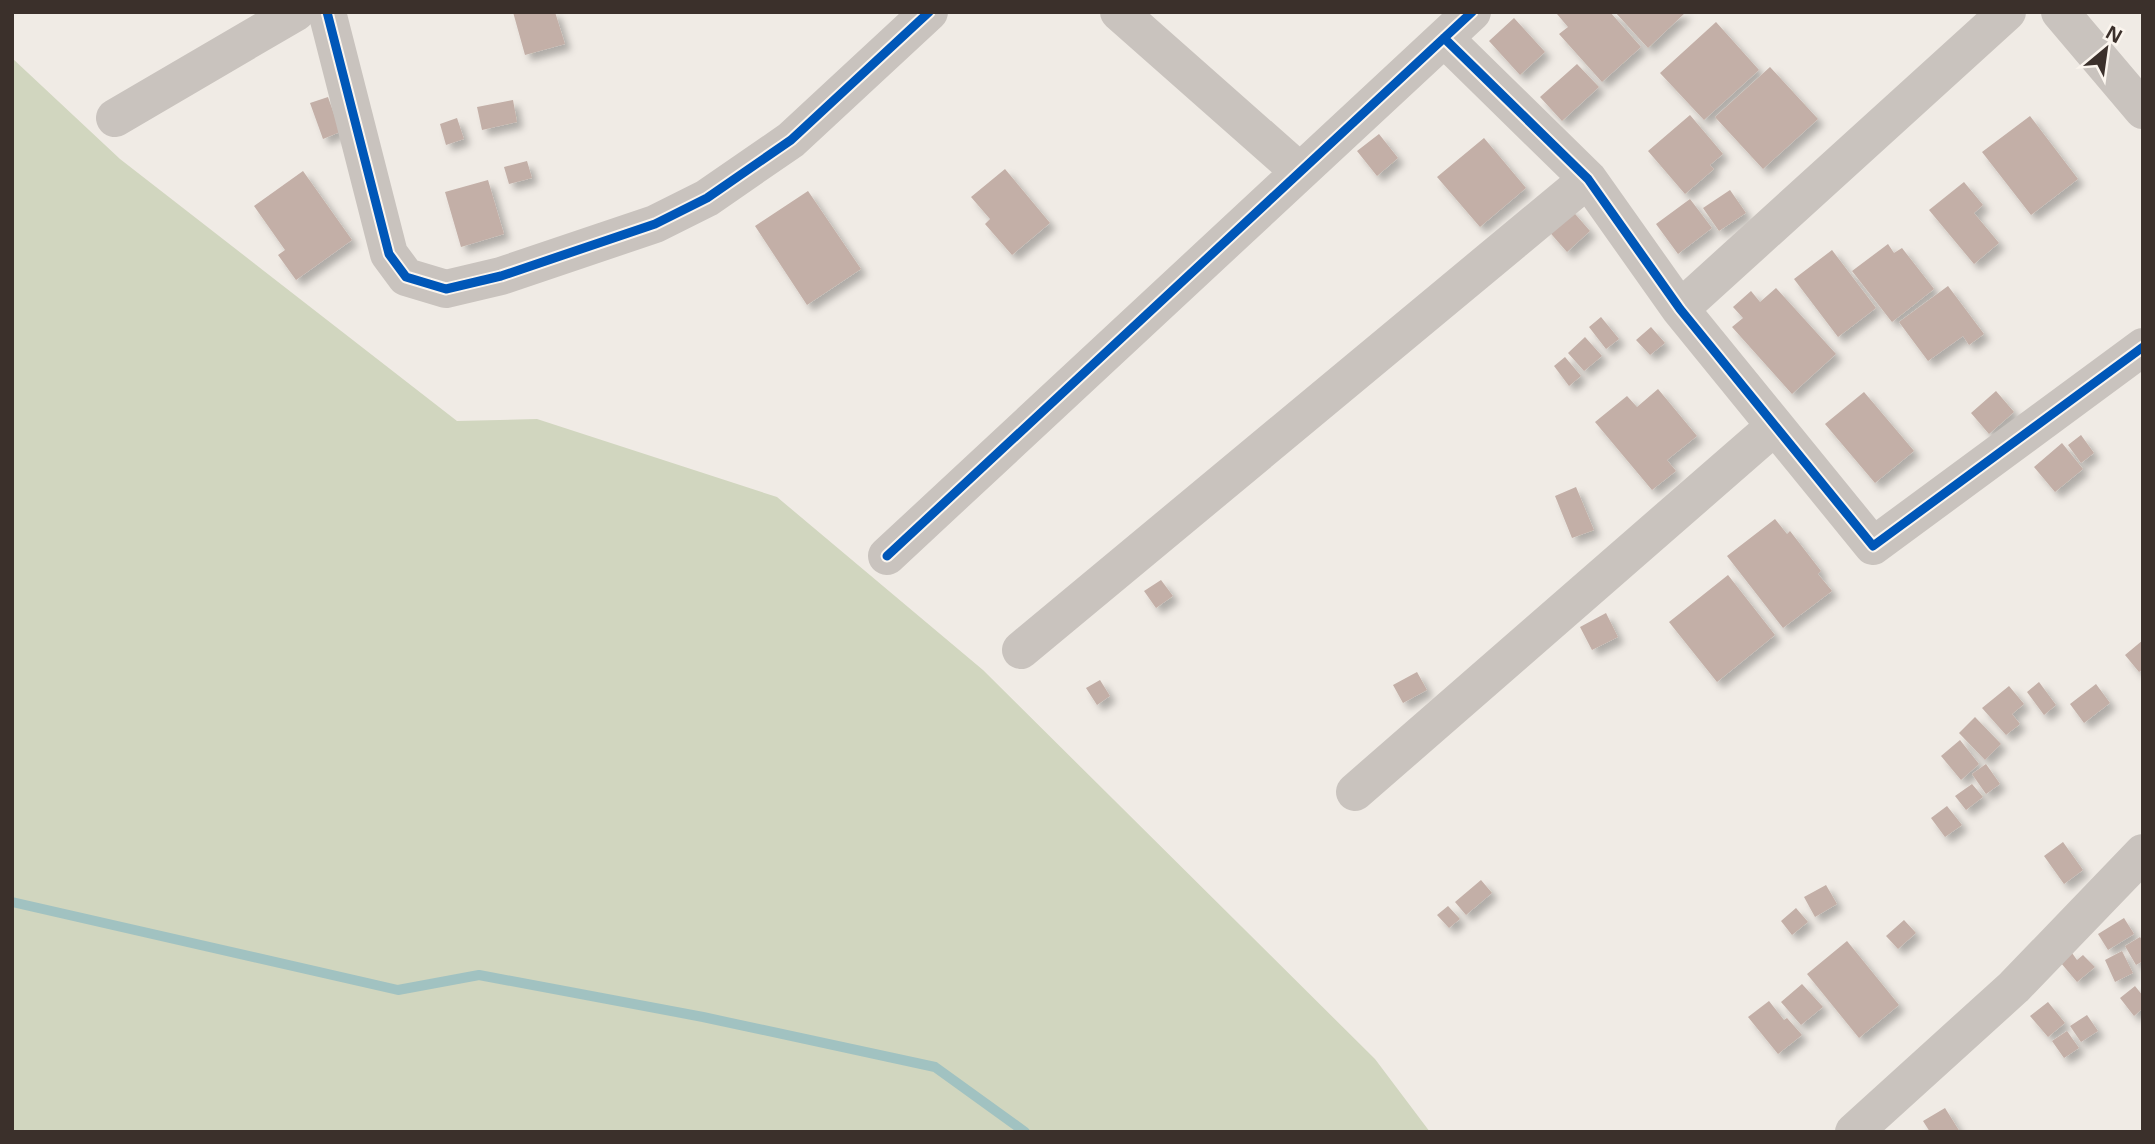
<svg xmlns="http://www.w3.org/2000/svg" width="2155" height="1144" font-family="'Noto Sans',sans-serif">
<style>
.green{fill:#d1d6bf}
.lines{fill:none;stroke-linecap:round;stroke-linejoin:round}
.stream{stroke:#a1c2c1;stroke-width:10}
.building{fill:#c3afa7;filter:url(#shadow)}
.minor{stroke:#c9c3be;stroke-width:38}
.cycleway-casing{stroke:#fbf5ee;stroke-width:13}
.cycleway{stroke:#0057b8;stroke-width:9}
</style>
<defs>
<filter id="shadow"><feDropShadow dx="6" dy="6" stdDeviation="3.5" flood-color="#0004"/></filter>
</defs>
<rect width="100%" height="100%" fill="#f0ebe5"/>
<path class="green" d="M 12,58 L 120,159 L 457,421 L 537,419 L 777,497 L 983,670 L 1375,1059 L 1430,1132 L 12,1132 Z"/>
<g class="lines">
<path class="stream" d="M 12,902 L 398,990 L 479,975 L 703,1017 L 935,1067 L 1025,1132"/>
</g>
<path class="building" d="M 513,12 L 555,12 L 565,44 L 525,55 Z
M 1558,12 L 1610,12 L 1641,47 L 1602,82 L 1559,34 L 1568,27 L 1557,14 Z
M 1615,12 L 1686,12 L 1648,48 Z
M 1514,18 L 1545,52 L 1520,75 L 1489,41 Z
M 1716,22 L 1759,70 L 1704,120 L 1660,73 Z
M 1577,64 L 1599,87 L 1562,121 L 1540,97 Z
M 1770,67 L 1818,119 L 1763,169 L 1715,117 Z
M 328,97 L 340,132 L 323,139 L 310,103 Z
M 513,100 L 517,122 L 482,130 L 477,107 Z
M 1690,115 L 1723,154 L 1710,165 L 1714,169 L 1685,194 L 1648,151 Z
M 2030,116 L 2078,179 L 2031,215 L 1982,152 Z
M 457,118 L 464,139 L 446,145 L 440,124 Z
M 1379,134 L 1398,158 L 1377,176 L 1357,151 Z
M 1484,138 L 1526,188 L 1480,227 L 1437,177 Z
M 527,161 L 532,178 L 509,184 L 504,167 Z
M 1005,169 L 1050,223 L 1012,255 L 985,224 L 990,219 L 971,197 Z
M 303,171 L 352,240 L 296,280 L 278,255 L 285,250 L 254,206 Z
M 488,180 L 504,234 L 461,247 L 445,192 Z
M 1964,182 L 1983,205 L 1974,213 L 1999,243 L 1974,264 L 1929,210 Z
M 1730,190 L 1746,213 L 1719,231 L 1703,208 Z
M 808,191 L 861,269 L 807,305 L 755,226 Z
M 1690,199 L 1712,228 L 1678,254 L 1656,224 Z
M 1569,207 L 1590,231 L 1567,252 L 1546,228 Z
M 1888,244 L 1894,253 L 1902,248 L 1934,289 L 1892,322 L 1852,271 Z
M 1832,250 L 1876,308 L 1838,337 L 1794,279 Z
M 1948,286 L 1984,334 L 1969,345 L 1963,336 L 1928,361 L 1899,322 Z
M 1776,288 L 1836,354 L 1792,394 L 1732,327 L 1743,318 L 1733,307 L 1751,291 L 1760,302 Z
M 1601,317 L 1619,339 L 1606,349 L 1589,327 Z
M 1651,327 L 1665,343 L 1650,355 L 1636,340 Z
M 1585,337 L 1602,356 L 1584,371 L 1568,353 Z
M 1565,357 L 1581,376 L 1569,386 L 1554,366 Z
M 1658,389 L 1697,436 L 1667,460 L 1676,471 L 1652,490 L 1595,422 L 1627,396 L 1637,407 Z
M 1996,391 L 2014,412 L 1989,434 L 1971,413 Z
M 1864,392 L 1914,451 L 1875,483 L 1825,424 Z
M 2081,435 L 2094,453 L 2081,463 L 2068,445 Z
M 2062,443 L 2083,469 L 2055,492 L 2034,467 Z
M 1576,487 L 1594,530 L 1572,538 L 1555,496 Z
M 1775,519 L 1787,534 L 1790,531 L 1821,571 L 1818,574 L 1832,591 L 1783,628 L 1727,556 Z
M 1728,575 L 1775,635 L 1717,682 L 1669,622 Z
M 1161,580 L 1173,596 L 1156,608 L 1144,591 Z
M 1606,613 L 1618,637 L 1592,650 L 1580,627 Z
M 2143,640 L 2143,669 L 2139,672 L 2125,655 Z
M 1417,672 L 1427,690 L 1403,703 L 1393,685 Z
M 1100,680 L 1110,696 L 1097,705 L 1086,688 Z
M 2039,682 L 2056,705 L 2044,715 L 2027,692 Z
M 2096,684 L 2110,703 L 2084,723 L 2070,704 Z
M 2009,686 L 2024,704 L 2012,714 L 2020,724 L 2006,735 L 1982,708 Z
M 1975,717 L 2001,744 L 1985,760 L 1959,733 Z
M 1960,740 L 1979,764 L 1961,780 L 1941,756 Z
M 1986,764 L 2000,784 L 1986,794 L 1972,774 Z
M 1972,784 L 1983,797 L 1966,810 L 1955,796 Z
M 1947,806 L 1962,825 L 1945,837 L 1931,818 Z
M 2063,842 L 2083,870 L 2064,884 L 2044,856 Z
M 1481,880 L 1492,893 L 1466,915 L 1455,902 Z
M 1826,885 L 1837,904 L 1815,917 L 1804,897 Z
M 1448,906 L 1460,919 L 1449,928 L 1437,915 Z
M 1796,908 L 1808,922 L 1792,935 L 1781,921 Z
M 2124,918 L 2134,934 L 2108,950 L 2098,934 Z
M 1904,920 L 1916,933 L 1898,949 L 1886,936 Z
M 2140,937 L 2143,941 L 2143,961 L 2136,965 L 2125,946 Z
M 1847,941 L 1899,1005 L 1859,1038 L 1807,974 Z
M 2122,951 L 2133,973 L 2115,982 L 2105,960 Z
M 2072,953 L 2077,960 L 2083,955 L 2095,967 L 2077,982 L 2061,963 Z
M 1802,984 L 1823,1007 L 1801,1025 L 1781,1002 Z
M 2135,986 L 2143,996 L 2143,1008 L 2134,1016 L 2120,998 Z
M 1769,1001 L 1784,1020 L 1787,1018 L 1802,1035 L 1778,1054 L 1748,1017 Z
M 2048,1002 L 2065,1023 L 2048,1037 L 2030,1016 Z
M 2087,1015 L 2098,1031 L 2081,1042 L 2070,1026 Z
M 2067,1031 L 2079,1048 L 2064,1058 L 2052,1041 Z
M 1945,1108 L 1960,1132 L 1930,1132 L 1923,1121 Z"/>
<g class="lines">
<path class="minor" d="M 327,12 L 389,254 L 406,277 L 446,289 L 501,276 L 655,224 L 707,198 L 791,140 L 929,12
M 1119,12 L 1300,172
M 2060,12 L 2143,110
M 1444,38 L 1588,179 L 1680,309 L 1873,546 L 2143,347
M 115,118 L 296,12
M 1680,309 L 2007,12
M 887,556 L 1472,12
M 1021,650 L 1588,179
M 1355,792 L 1775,426
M 1854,1132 L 2014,987 L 2143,853"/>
<defs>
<path id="cycleway" d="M 327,12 L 389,254 L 406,277 L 446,289 L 501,276 L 655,224 L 707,198 L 791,140 L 929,12
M 1444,38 L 1588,179 L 1680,309 L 1873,546 L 2143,347
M 887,556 L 1472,12"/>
</defs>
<use href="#cycleway" class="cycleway-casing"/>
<use href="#cycleway" class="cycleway"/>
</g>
<rect width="2155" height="1144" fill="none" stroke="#3b302b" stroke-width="28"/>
<g transform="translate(2106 49) rotate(29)" stroke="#fbf5ee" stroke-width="5" paint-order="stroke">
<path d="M0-5L12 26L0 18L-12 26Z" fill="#3b302b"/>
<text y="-10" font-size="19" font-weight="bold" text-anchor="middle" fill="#3b302b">N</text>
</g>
</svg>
